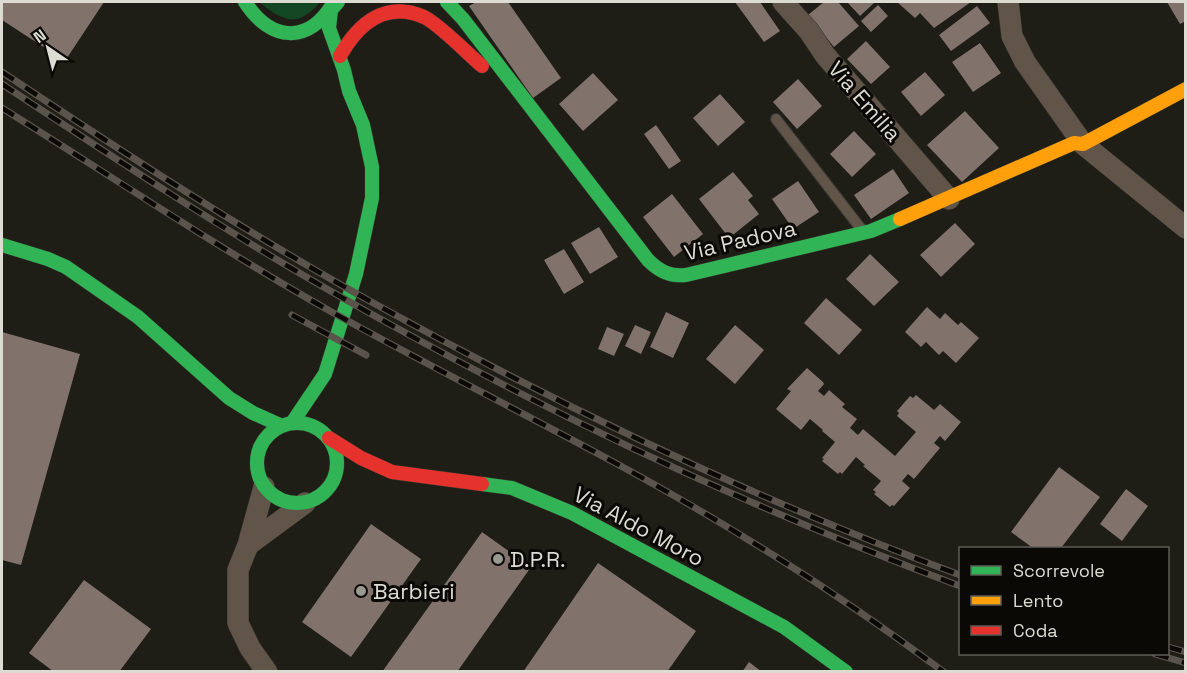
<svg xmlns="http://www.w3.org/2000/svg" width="1187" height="673" font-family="'Space Grotesk',sans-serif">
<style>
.green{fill:#134622}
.building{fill:#82726c}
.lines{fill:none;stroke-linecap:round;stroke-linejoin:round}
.lane-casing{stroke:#383731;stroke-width:12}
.street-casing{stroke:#383731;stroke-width:22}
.fast-casing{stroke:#383731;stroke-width:15}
.slow-casing{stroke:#383731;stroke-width:15}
.jam-casing{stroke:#383731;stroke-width:15}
.lane{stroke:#61554a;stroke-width:10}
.street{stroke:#61554a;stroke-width:21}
.fast{stroke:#30b455;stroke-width:14}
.slow{stroke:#ff9f0a;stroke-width:14}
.jam{stroke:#e5322d;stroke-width:14}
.rail-casing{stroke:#5a544c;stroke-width:7}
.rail{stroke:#0a0905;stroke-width:4.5;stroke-dasharray:14;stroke-linecap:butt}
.poi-dot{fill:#9a9991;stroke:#0a0905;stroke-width:2}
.labels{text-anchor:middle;stroke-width:6;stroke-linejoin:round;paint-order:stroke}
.street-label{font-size:22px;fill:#dddcd3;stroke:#0a0905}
.poi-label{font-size:22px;fill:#dddcd3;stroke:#0a0905;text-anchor:start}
</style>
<rect width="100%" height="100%" fill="#1e1d16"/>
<path class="green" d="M 259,2 L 320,2 C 297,29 283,21 259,2 Z"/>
<path class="building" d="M 2,2 L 104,2 L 65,61 L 2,20 Z
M 476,2 L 508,2 L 561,78 L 533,98 L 469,6 Z
M 735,2 L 760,2 L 780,31 L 764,42 Z
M 824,2 L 838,2 L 859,26 L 834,47 L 808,15 Z
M 847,2 L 873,2 L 874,3 L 860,16 Z
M 897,2 L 971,2 L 934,28 L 920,13 L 915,18 Z
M 1167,2 L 1186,2 L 1186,21 L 1180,24 Z
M 878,5 L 888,16 L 871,32 L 861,21 Z
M 977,6 L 990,23 L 951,51 L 939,35 Z
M 866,41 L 890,67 L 871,84 L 847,59 Z
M 980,43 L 1001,73 L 973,92 L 952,62 Z
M 925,72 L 945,95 L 921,116 L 901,92 Z
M 593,73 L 618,100 L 583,131 L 559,104 Z
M 798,79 L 822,106 L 797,129 L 773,102 Z
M 720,94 L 745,122 L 718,146 L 693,118 Z
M 965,111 L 999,148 L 962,182 L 927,145 Z
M 656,125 L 681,161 L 669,169 L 644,134 Z
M 854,131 L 876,154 L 852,177 L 830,154 Z
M 893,169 L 909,193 L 871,219 L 854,195 Z
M 733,172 L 753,196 L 748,200 L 759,214 L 729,238 L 699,199 Z
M 798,181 L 819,212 L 793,229 L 772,199 Z
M 672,194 L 703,234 L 674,257 L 643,217 Z
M 955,223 L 975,244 L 941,277 L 920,255 Z
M 599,227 L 618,257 L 590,274 L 571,243 Z
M 564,249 L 584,282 L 564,294 L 544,260 Z
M 870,254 L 899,282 L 874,306 L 846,279 Z
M 826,298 L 862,330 L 839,355 L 804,323 Z
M 927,307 L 940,319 L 945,313 L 958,325 L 961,322 L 979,338 L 956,363 L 943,351 L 939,355 L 926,342 L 921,347 L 905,332 Z
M 666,312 L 689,323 L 673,358 L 650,347 Z
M 635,325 L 651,332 L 641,354 L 625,346 Z
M 735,325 L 764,350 L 735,384 L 706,359 Z
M 607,327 L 624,334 L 614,356 L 598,349 Z
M 2,332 L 80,354 L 21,565 L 2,560 Z
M 807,368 L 823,382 L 824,384 L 818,391 L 824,396 L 829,390 L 845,404 L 842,407 L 857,419 L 850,428 L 858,435 L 863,429 L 895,456 L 916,432 L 897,416 L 899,413 L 897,411 L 910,396 L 913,398 L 916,395 L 934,410 L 940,404 L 961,422 L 945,441 L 940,436 L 934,443 L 940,448 L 914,479 L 908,474 L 902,481 L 910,488 L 894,506 L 892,505 L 890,507 L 874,494 L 876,492 L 873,490 L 881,481 L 863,466 L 865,465 L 856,457 L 842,474 L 840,472 L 838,474 L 822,461 L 824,459 L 822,458 L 835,442 L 822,431 L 823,430 L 810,419 L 801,430 L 776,409 L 791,391 L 787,389 Z
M 1059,467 L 1100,497 L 1061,548 L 1033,548 L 1011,532 Z
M 1126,489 L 1148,506 L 1122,541 L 1100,524 Z
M 371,524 L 421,559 L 351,657 L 302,622 Z
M 482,532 L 531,567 L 457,672 L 382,672 Z
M 598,563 L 696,631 L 667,672 L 523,672 Z
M 84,580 L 151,629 L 119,672 L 54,672 L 29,653 Z
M 749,662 L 762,672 L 742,672 Z"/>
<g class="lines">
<defs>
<path id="lane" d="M 776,119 L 862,230"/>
<path id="street" d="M 783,2 L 809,31 L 825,55 L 949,199
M 1008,2 L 1012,36 L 1025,62 L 1083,144 L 1186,228
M 264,487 L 248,545 L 238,570 L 238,623 L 250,648 L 267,672
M 248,545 L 305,503"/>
<path id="fast" d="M 245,2 C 271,42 309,45 334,2
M 447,2 L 463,19 L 648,260 C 659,271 670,277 686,275 L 871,231 L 900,219
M 2,245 L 48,259 L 66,267 L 138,317 L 229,398 L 253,413 L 282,426
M257 463a40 40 0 1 1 80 0a40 40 0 1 1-80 0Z
M 292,423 L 325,374 L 356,274 L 372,198 L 372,167 L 363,125 L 349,91 L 344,70 L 329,28 L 331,10 L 338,2
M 482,484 L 512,488 L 572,513 L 784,627 L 846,672"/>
<path id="slow" d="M 900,219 L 1074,143 L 1083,144 L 1186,89"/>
<path id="jam" d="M 340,56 C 358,24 385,0 424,17 C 439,24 468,54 482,66
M 329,438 L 361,458 L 392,472 L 482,484"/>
</defs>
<use href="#lane" class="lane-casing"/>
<use href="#street" class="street-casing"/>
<use href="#fast" class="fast-casing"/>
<use href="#slow" class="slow-casing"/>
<use href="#jam" class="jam-casing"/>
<use href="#lane" class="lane"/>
<use href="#street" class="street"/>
<use href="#fast" class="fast"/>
<use href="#slow" class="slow"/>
<use href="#jam" class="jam"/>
<defs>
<path id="rail" d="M 2,72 C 124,153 248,234 377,305 C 564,408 759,501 960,575
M 2,84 C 111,156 220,228 334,293 C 534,407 744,506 960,586
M 2,108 C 111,176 218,248 330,311 C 468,388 613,456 747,539 C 815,580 880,625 944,672
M 292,315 L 366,355
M 1168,647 L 1186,652
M 1155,654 L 1186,663"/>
</defs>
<use href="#rail" class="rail-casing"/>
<use href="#rail" class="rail"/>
</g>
<g class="poi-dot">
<circle cx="498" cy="559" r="6"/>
<circle cx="361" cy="591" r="6"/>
</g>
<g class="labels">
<g class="street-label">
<text transform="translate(865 101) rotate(49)" y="8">Via Emilia</text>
<text transform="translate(740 240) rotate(-13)" y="8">Via Padova</text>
<text transform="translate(639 526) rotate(28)" y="8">Via Aldo Moro</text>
</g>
<g class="poi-label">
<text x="510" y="567">D.P.R.</text>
<text x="373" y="599">Barbieri</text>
</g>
</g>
<rect width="1187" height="673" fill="none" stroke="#dddcd3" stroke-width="6"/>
<rect x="959" y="547" width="210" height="108" fill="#0a0905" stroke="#5e5d57" stroke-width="1.5"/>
<rect x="971" y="566" width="30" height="9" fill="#30b455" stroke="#5e5d57" stroke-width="1.5"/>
<text x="1013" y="577" font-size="18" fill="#dddcd3">Scorrevole</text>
<rect x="971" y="596" width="30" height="9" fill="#ff9f0a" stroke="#5e5d57" stroke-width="1.5"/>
<text x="1013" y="607" font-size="18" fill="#dddcd3">Lento</text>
<rect x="971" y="626" width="30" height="9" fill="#e5322d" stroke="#5e5d57" stroke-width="1.5"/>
<text x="1013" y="637" font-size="18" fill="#dddcd3">Coda</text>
<g transform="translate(48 48) rotate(325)" stroke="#0a0905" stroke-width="4.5" paint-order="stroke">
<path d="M0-4.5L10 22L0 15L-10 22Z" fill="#dddcd3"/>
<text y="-9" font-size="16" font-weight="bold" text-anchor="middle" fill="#dddcd3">N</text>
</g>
</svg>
